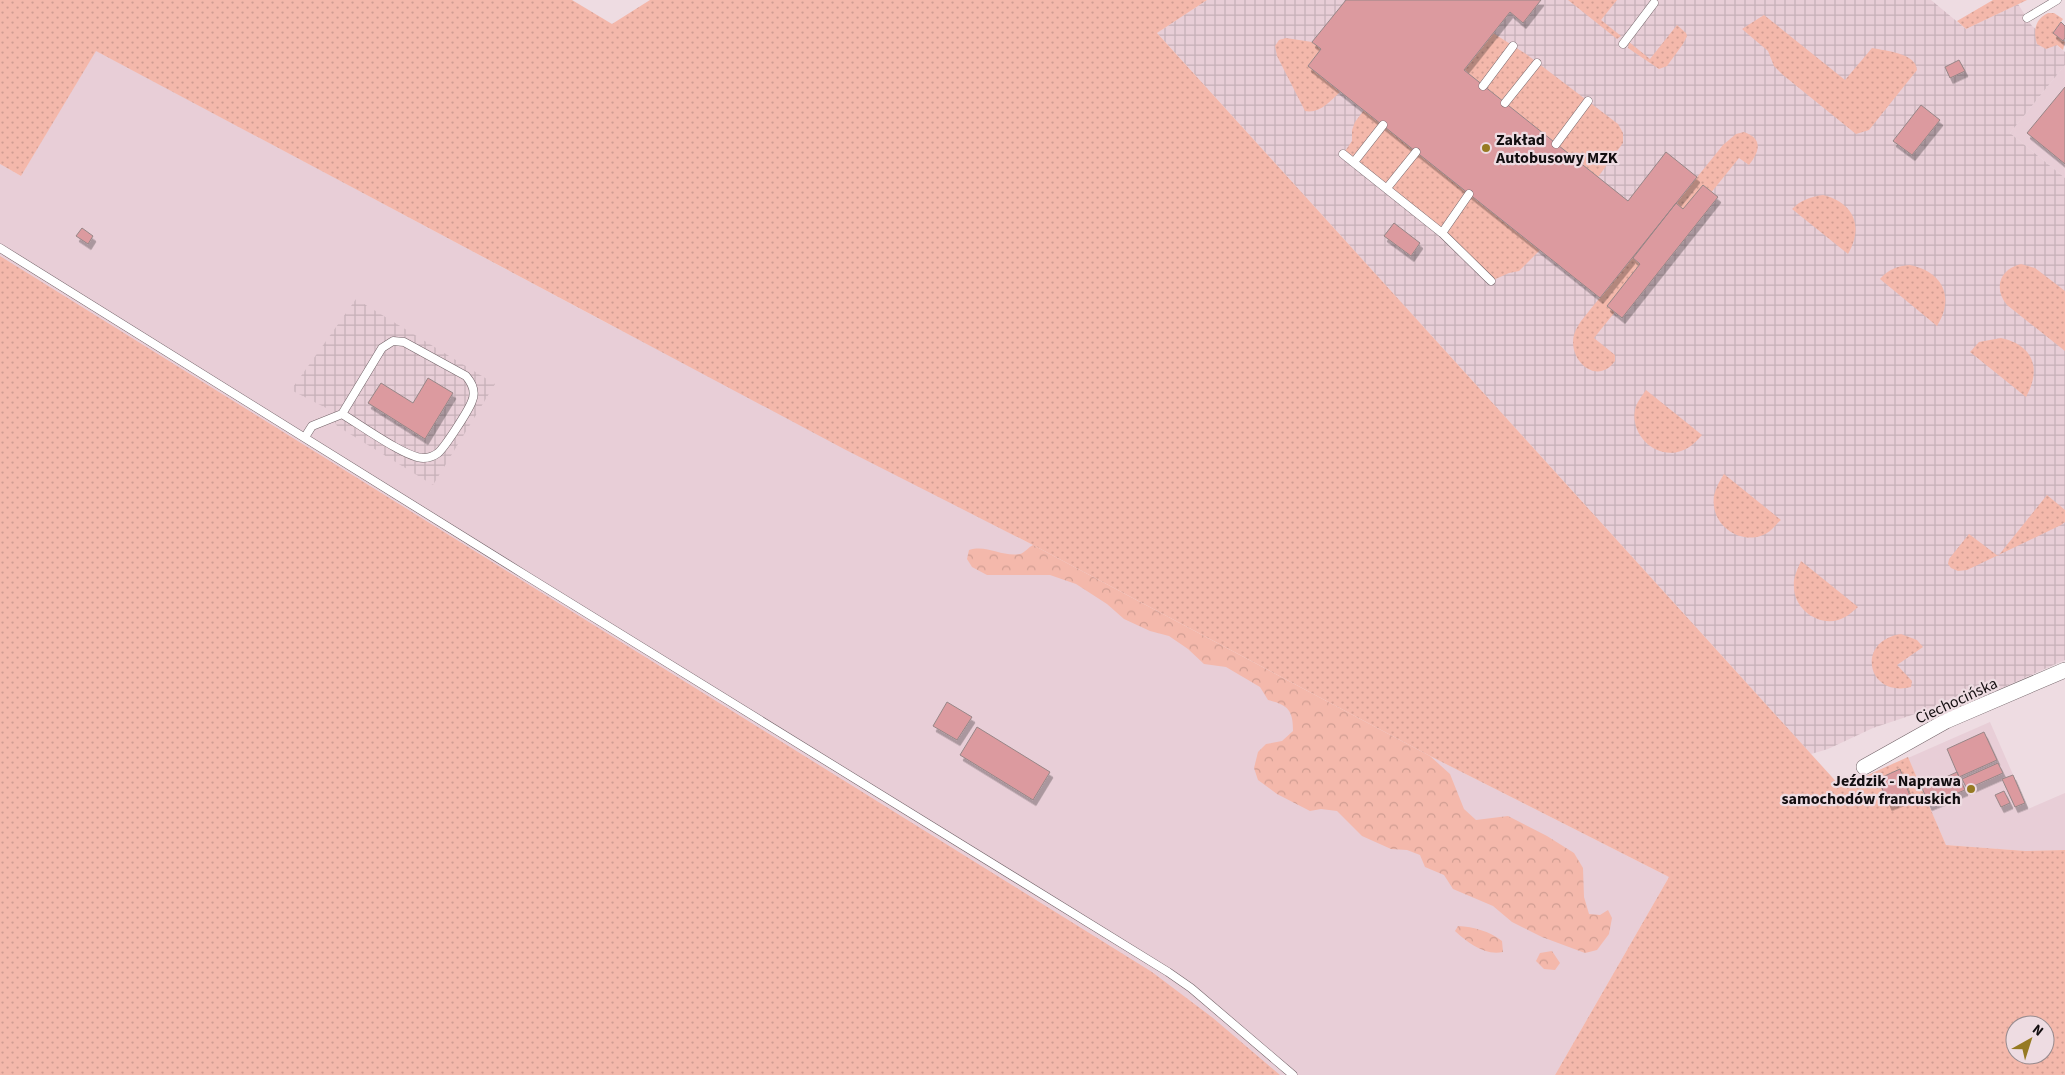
<svg xmlns="http://www.w3.org/2000/svg" width="2065" height="1075" font-family="'Source Sans 3',sans-serif">
<style>
.built{fill:#e8ced7}
.industrial{fill:url(#industrial-grid)}
.grass{fill:url(#grass-dots);fill-rule:evenodd}
.forest{fill:url(#forest-crowns)}
.building{fill:#dc9a9f;stroke:#978687;filter:url(#shadow)}
.lines{fill:none;stroke-linecap:round;stroke-linejoin:round}
.lane-casing{stroke:#716267;stroke-width:9}
.street-casing{stroke:#716267;stroke-width:16}
.lane{stroke:#fff;stroke-width:8}
.street{stroke:#fff;stroke-width:15}
.poi-dot{fill:#967a22;stroke:#eedce2;stroke-width:2}
.labels{text-anchor:middle;stroke-width:4.5;stroke-linejoin:round;paint-order:stroke}
.poi-label{font-size:16px;font-weight:bold;fill:#130e10;stroke:#eedce2;text-anchor:start}
.street-label{font-size:16px;fill:#130e10;stroke:#eedce2}
</style>
<defs>
<pattern id="industrial-grid" width="8" height="8" patternUnits="userSpaceOnUse" patternTransform="scale(1.25)"><rect width="8" height="8" fill="#e8ced7"/><path d="M0 4h8M4 0v8" fill="none" stroke="#c6b0b8"/></pattern>
<pattern id="grass-dots" width="8" height="8" patternUnits="userSpaceOnUse" patternTransform="scale(1.25)"><rect width="8" height="8" fill="#f4b8ab"/><path d="M2 2h.1M6 6h.1" fill="none" stroke="#d09d92" stroke-width="1.8" stroke-linecap="round"/></pattern>
<pattern id="forest-crowns" width="20" height="18" patternUnits="userSpaceOnUse" patternTransform="scale(1.25)"><rect width="20" height="18" fill="#f4b8ab"/><path d="M2 6a3 3 0 1 1 6 0M12 15a3 3 0 1 1 6 0" fill="none" stroke="#d09d92"/></pattern>
<filter id="shadow"><feDropShadow dx="3" dy="5.5" stdDeviation="0" flood-color="#0004"/></filter>
</defs>
<rect width="100%" height="100%" fill="#eedce2"/>
<path class="built" d="M 95,50 L 603,321 L 1033,545 L 1226,649 L 1430,756 L 1669,877 L 1555,1075 L 0,1075 L 0,164 L 21,176 Z
M 2065,65 L 2065,178 L 2010,133 Z
M 1990,722 L 2028,809 L 2065,793 L 2065,850 L 2026,851 L 1946,845 L 1908,758 Z"/>
<path class="industrial" d="M 1207,0 L 1931,0 L 1966,29 L 2018,4 L 2032,26 L 2065,52 L 2065,65 L 2010,133 L 2065,178 L 2065,660 L 1954,709 L 1921,712 L 1873,728 L 1828,749 L 1811,754 L 1157,33 Z
M 356,299 L 495,384 L 433,485 L 337,426 L 328,409 L 291,390 Z"/>
<path class="grass" d="M 0,0 L 572,0 L 612,24 L 650,0 L 1207,0 L 1157,33 L 1841,787 L 1908,757 L 1946,845 L 2026,851 L 2065,850 L 2065,1075 L 1555,1075 L 1669,877 L 1430,756 L 1033,545 L 844,449 L 96,51 L 21,176 L 0,164 ZM 2015,1025 L 2045,1025 L 2045,1055 L 2015,1055 Z
M 1568,0 L 1617,0 L 1601,20 L 1621,36 L 1617,39 Z
M 1993,0 L 2027,0 L 1966,29 L 1957,21 Z
M 2048,13 L 2054,13 L 2063,19 L 2053,33 L 2065,42 L 2063,50 L 2057,45 L 2046,49 L 2037,44 C 2033,31 2035,19 2048,13 Z
M 1764,15 L 1845,80 L 1872,48 C 1886,51 1916,53 1917,70 L 1869,130 L 1856,134 L 1783,75 L 1774,66 L 1768,51 L 1742,29 Z
M 1677,25 L 1686,33 L 1687,36 L 1683,44 L 1667,66 L 1659,69 L 1628,48 L 1629,42 L 1650,59 Z
M 1493,33 L 1526,54 L 1618,124 L 1623,133 L 1623,143 L 1598,177 L 1464,70 Z
M 1286,38 L 1312,42 L 1321,49 L 1308,66 L 1340,92 C 1330,101 1320,114 1305,111 L 1277,56 L 1275,46 L 1279,40 Z
M 1364,110 L 1540,250 L 1519,271 L 1509,273 L 1491,281 L 1442,233 L 1343,154 L 1352,141 L 1352,130 L 1355,122 Z
M 1744,132 C 1764,139 1759,152 1749,165 L 1739,158 L 1594,338 L 1615,355 L 1615,361 C 1596,388 1565,357 1575,332 C 1576,328 1579,325 1581,321 L 1723,145 L 1736,134 Z
M 1823,195 C 1854,203 1864,226 1848,254 L 1792,209 C 1801,200 1810,197 1823,195 Z
M 0,256 L 1152,972 L 1213,1018 L 1280,1075 L 0,1075 Z
M 2021,264 L 2035,268 L 2065,291 L 2065,351 L 2007,305 C 1993,288 2000,269 2021,264 Z
M 1910,265 C 1943,272 1955,297 1937,326 L 1880,279 C 1889,269 1897,266 1910,265 Z
M 2001,338 C 2033,345 2042,368 2026,397 L 1970,352 L 1979,342 Z
M 1646,390 L 1702,435 C 1696,442 1690,448 1681,451 C 1656,460 1630,435 1635,410 C 1636,403 1642,396 1646,390 Z
M 1724,474 L 1781,520 C 1777,523 1774,528 1770,531 C 1749,547 1717,532 1714,506 C 1712,494 1718,484 1724,474 Z
M 2047,495 L 2065,510 L 2065,522 L 2061,525 L 1967,570 L 1958,571 L 1951,568 L 1948,564 L 1949,559 L 1969,534 L 1998,556 Z
M 1801,561 L 1858,607 C 1852,612 1846,618 1838,620 C 1818,626 1794,609 1794,587 C 1793,578 1797,570 1801,561 Z
M 1901,634 L 1917,640 L 1923,647 L 1897,665 L 1912,681 L 1911,687 C 1867,698 1855,641 1901,634 Z"/>
<path class="forest" d="M 1033,545 L 1430,756 L 1450,774 L 1464,809 L 1476,820 L 1508,816 L 1547,836 L 1574,853 L 1583,868 L 1584,897 L 1589,914 L 1600,915 L 1608,910 L 1612,918 L 1609,934 L 1597,950 L 1585,953 L 1542,937 L 1512,922 L 1493,906 L 1453,889 L 1444,875 L 1425,867 L 1420,855 L 1407,850 L 1391,849 L 1362,836 L 1337,811 L 1321,809 L 1310,811 L 1277,794 L 1258,780 L 1254,768 L 1258,752 L 1266,744 L 1282,741 L 1293,731 C 1293,710 1288,705 1268,700 L 1260,687 L 1226,667 L 1204,664 L 1188,649 L 1169,636 L 1150,631 L 1124,619 L 1107,604 L 1076,584 L 1050,575 L 987,575 L 972,567 L 967,559 L 969,550 C 987,544 1001,557 1020,554 C 1024,553 1029,547 1033,545 Z
M 1458,926 C 1474,927 1489,931 1502,941 L 1503,952 C 1485,956 1468,943 1455,931 Z
M 1552,951 L 1560,963 L 1555,970 L 1544,969 L 1536,961 L 1540,953 Z"/>
<path class="building" d="M 1346,0 L 1541,0 L 1523,23 L 1510,12 L 1464,70 L 1628,201 L 1666,152 L 1697,177 L 1600,298 L 1308,66 L 1321,49 L 1312,42 Z
M 2061,22 L 2065,26 L 2065,38 L 2063,41 L 2053,33 Z
M 1959,60 L 1965,71 L 1950,78 L 1945,67 Z
M 2065,87 L 2065,164 L 2027,133 Z
M 1921,105 L 1940,120 L 1912,155 L 1893,141 Z
M 1703,185 L 1718,197 L 1622,318 L 1607,306 L 1640,264 L 1633,258 L 1676,203 L 1683,209 Z
M 1394,223 L 1420,243 L 1411,256 L 1384,236 Z
M 82,228 L 93,236 L 88,244 L 76,236 Z
M 428,378 L 453,393 L 425,439 L 368,403 L 381,383 L 413,403 Z
M 947,702 L 972,717 L 957,740 L 933,726 Z
M 977,727 L 1050,772 L 1033,800 L 960,755 Z
M 1984,732 L 1997,760 L 1959,777 L 1947,749 Z
M 1998,763 L 2003,773 L 1967,789 L 1962,779 Z
M 1900,769 L 1910,796 L 1889,805 L 1878,779 Z
M 1957,772 L 1965,790 L 1929,805 L 1922,788 Z
M 2013,775 L 2025,803 L 2015,807 L 2002,779 Z
M 2004,791 L 2010,803 L 2001,807 L 1995,795 Z"/>
<g class="lines">
<defs>
<path id="lane" d="M 2027,18 L 2057,0
M 1623,44 L 1654,3
M 1483,86 L 1513,46
M 1505,103 L 1537,63
M 1556,144 L 1588,101
M 1343,154 L 1442,233 L 1491,281
M 1354,162 L 1383,125
M 1387,188 L 1416,152
M 1442,233 L 1469,194
M 0,248 L 525,575 L 1168,972 L 1191,988 L 1293,1075
M 305,437 L 312,426 L 342,414 L 382,348 L 393,341 L 404,342 L 466,376 C 472,383 476,392 472,401 C 469,410 445,447 438,453 C 434,456 428,458 423,458 C 406,458 359,424 342,414"/>
<path id="street" d="M 1864,767 L 1946,721 L 2065,670"/>
</defs>
<use href="#lane" class="lane-casing"/>
<use href="#street" class="street-casing"/>
<use href="#lane" class="lane"/>
<use href="#street" class="street"/>
</g>
<g class="poi-dot">
<circle cx="1486" cy="148" r="5"/>
<circle cx="1971" cy="789" r="5"/>
</g>
<g class="labels">
<g class="poi-label">
<text x="1496" y="145">Zakład<tspan x="1496" dy="18">Autobusowy MZK</tspan></text>
<text x="1961" y="786" text-anchor="end">Jeździk - Naprawa<tspan x="1961" dy="18">samochodów francuskich</tspan></text>
</g>
<g class="street-label">
<text transform="translate(1956 700) rotate(-25)" y="6">Ciechocińska</text>
</g>
</g>
<g transform="translate(2030 1040) rotate(39)"><circle r="24" fill="#eedce2" stroke="#968a8e"/>
<path d="M0-4L9 19L0 12L-9 19Z" fill="#967a22"/>
<text y="-8" font-size="14" font-weight="bold" text-anchor="middle" fill="#130e10">N</text>
</g>
</svg>
